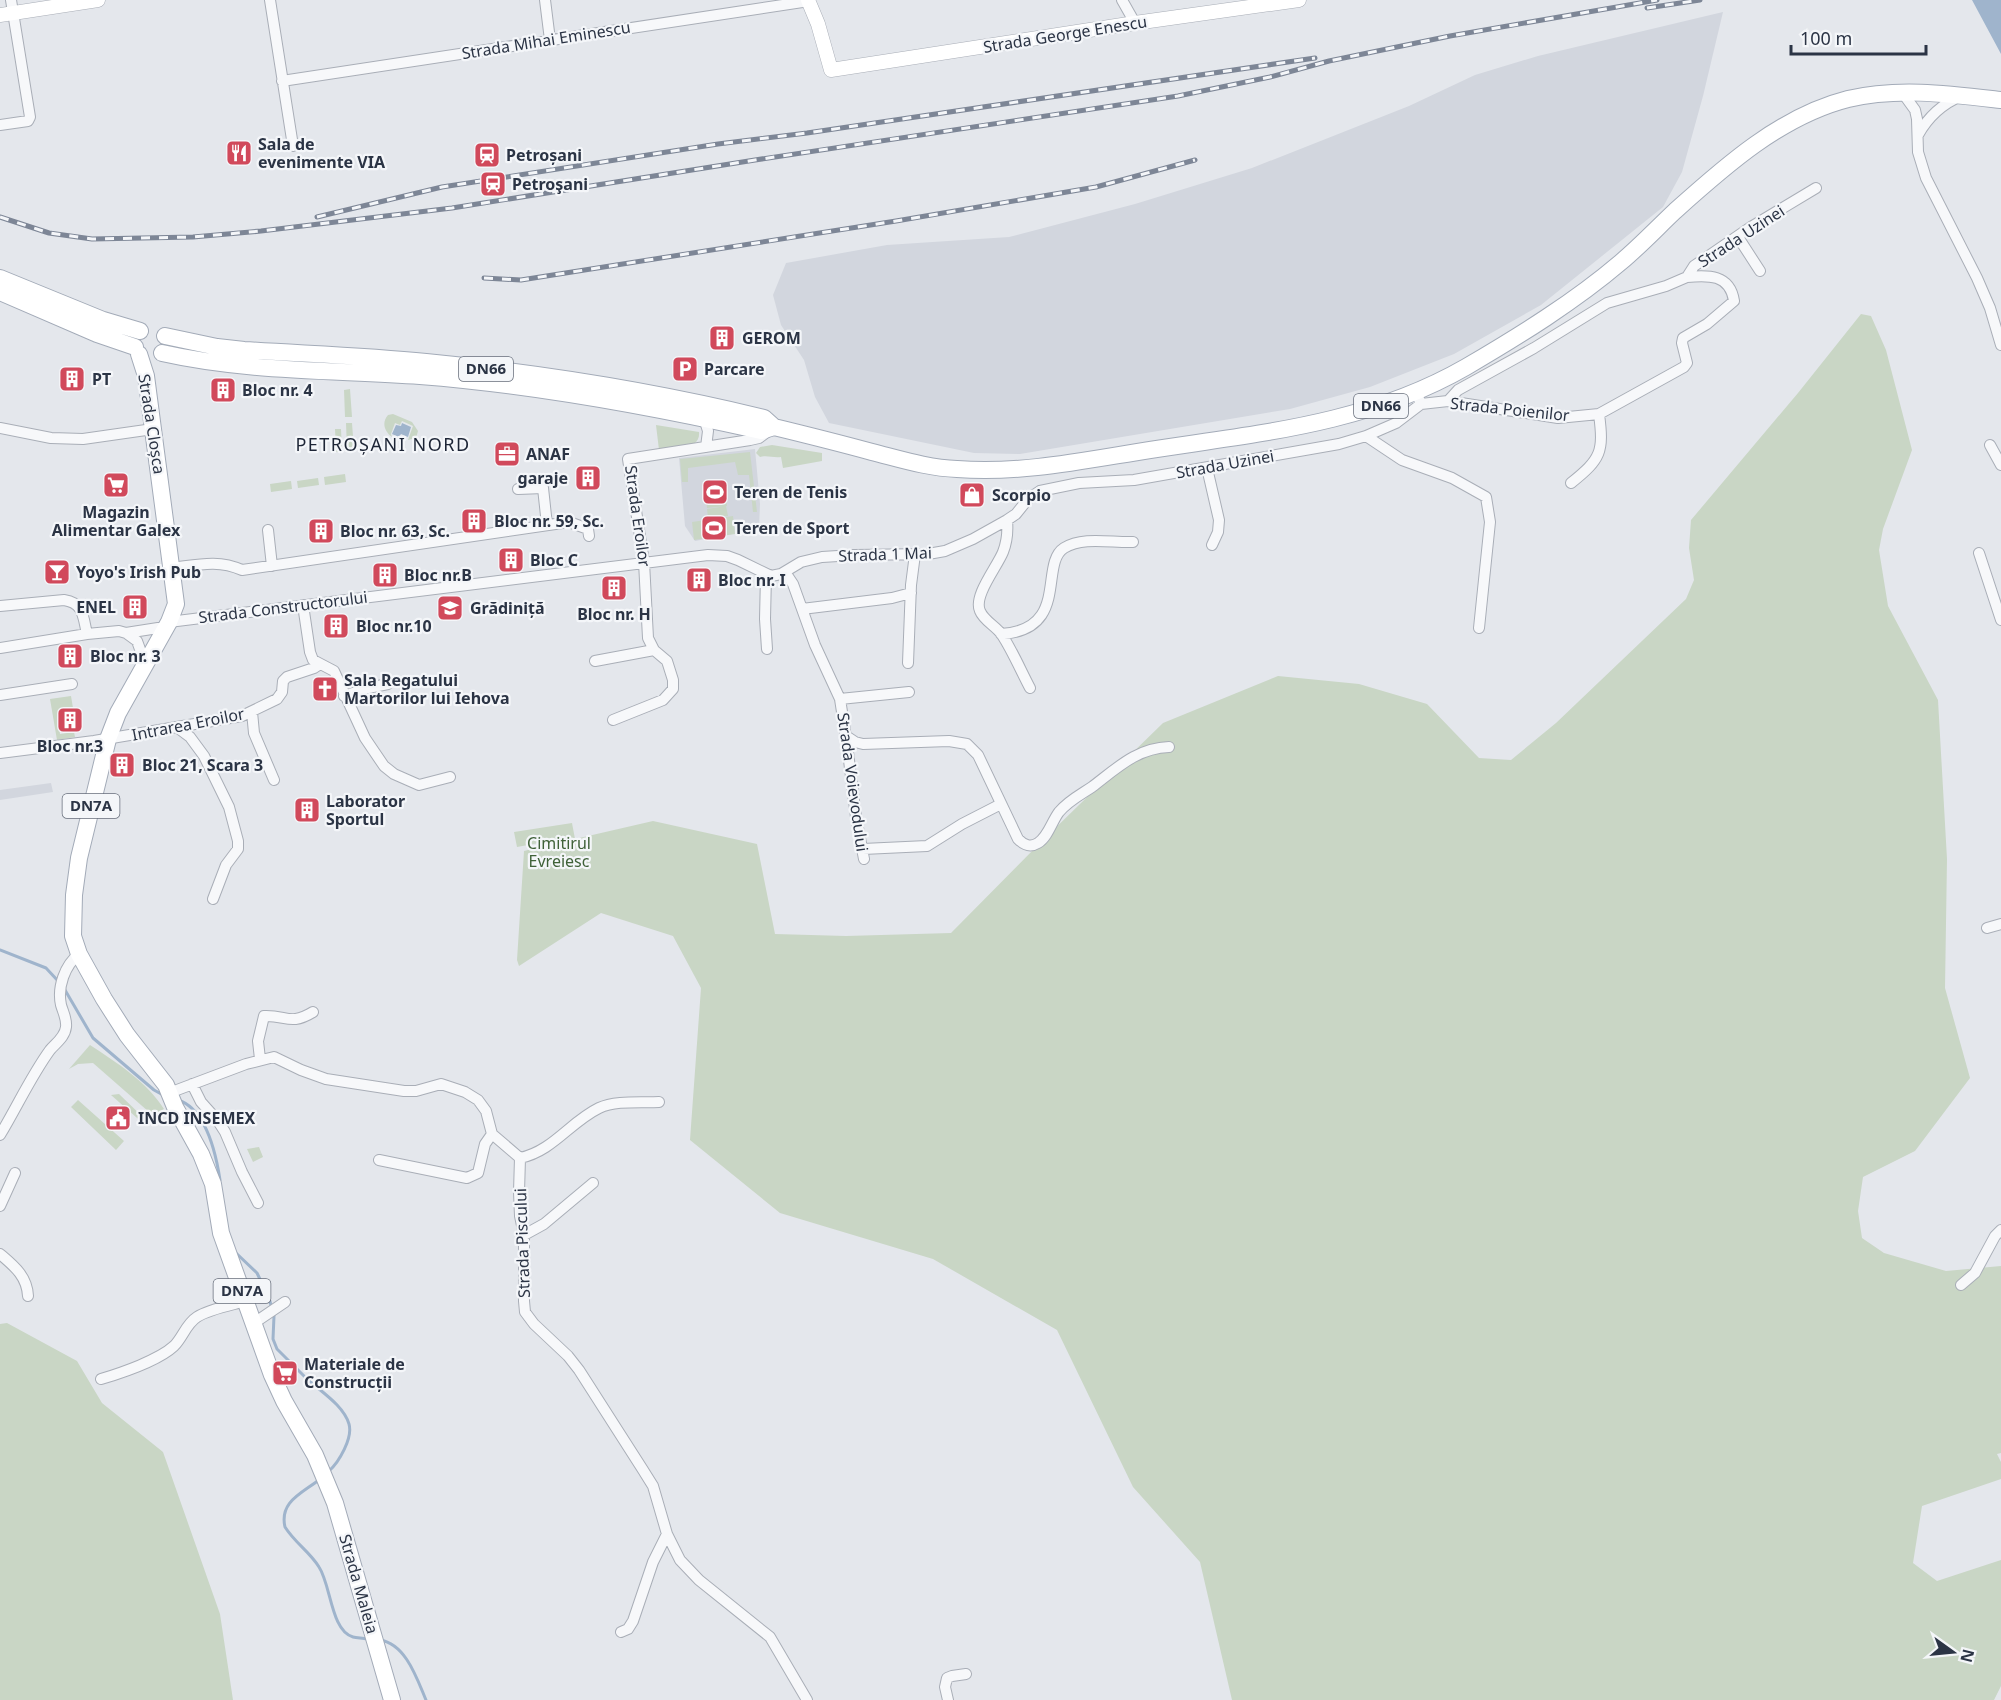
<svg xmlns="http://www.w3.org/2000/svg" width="2001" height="1700" font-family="'Noto Sans',sans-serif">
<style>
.built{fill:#d2d6de}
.green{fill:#c9d6c5}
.water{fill:#9fb4cc}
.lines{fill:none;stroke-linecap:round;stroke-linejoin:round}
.stream{stroke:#9fb4cc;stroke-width:3}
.street-casing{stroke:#a9aeb7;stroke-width:12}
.secondary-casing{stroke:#a9aeb7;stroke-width:15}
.primary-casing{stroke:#a3abb8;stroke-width:18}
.street{stroke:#f7f8fa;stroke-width:10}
.secondary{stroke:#fff;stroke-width:14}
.primary{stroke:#fff;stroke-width:16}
.rail-casing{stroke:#7d8696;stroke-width:5}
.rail{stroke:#f4f6f9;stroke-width:3;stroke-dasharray:9;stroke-linecap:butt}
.labels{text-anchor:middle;stroke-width:4.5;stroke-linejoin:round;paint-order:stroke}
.shield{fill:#f4f6f9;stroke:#676e7b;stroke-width:1.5}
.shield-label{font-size:15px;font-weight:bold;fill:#2b3445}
.street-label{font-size:16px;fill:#2b3445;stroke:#f4f6f9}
.poi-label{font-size:16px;font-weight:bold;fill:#2b3445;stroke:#f4f6f9;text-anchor:start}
.park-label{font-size:16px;fill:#3f6138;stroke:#f4f6f9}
.neighbourhood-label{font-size:18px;letter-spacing:1.5px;fill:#1d2536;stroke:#f4f6f9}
</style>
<rect width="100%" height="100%" fill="#e4e7ec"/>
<path class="built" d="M 1723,12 L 1703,96 L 1682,172 L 1663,207 L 1541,305 L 1454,354 L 1370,387 L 1290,409 L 1020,454 L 974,453 L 829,423 L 815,397 L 804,360 L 781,325 L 773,295 L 786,263 L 887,245 L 1009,237 L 1135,204 L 1252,168 L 1409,106 L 1475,75 L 1538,56 Z
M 755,449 L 760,504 L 759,529 L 695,541 L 685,526 L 679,458 Z
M 51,783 L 53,792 L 0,800 L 0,790 Z"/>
<path class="green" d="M 1861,314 L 1871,316 L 1886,350 L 1912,450 L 1883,529 L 1879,550 L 1888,606 L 1938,700 L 1947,859 L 1945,988 L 1970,1078 L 1915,1151 L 1863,1177 L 1858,1211 L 1862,1238 L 1884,1253 L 1946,1271 L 2001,1266 L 2001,1453 L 1997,1454 L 2001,1462 L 2001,1479 L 1922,1506 L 1913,1563 L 1937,1581 L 2001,1560 L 2001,1686 L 1994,1700 L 1232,1700 L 1200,1562 L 1133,1487 L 1057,1330 L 933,1259 L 780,1213 L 690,1140 L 701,988 L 673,936 L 601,913 L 519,966 L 517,960 L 524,851 L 540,847 L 539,843 L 517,847 L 514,832 L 572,823 L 575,839 L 653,821 L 757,844 L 775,934 L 846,936 L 951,933 L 1039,844 L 1163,723 L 1278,676 L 1359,684 L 1427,704 L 1479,758 L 1511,760 L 1556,723 L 1686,599 L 1694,580 L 1689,548 L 1691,520 L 1798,393 Z
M 350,389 L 352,417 L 345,417 L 344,390 Z
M 393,414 L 412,422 L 418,431 L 416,438 L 408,440 L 413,426 L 402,421 L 400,425 L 395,423 L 391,434 L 392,437 C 385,432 381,423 388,415 Z
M 346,423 L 352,423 L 354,450 L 347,450 Z
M 656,425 L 699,432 C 701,451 672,448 659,450 Z
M 335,429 L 341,429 L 342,451 L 336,452 Z
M 772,445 L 822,453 L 822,461 L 783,468 L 781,457 C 773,458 767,455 760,457 L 756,453 L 760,447 Z
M 750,452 L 757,512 L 753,512 L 749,475 L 738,475 L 735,462 L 688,468 L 688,482 L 682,482 L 680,459 Z
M 345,474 L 346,482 L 325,485 L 324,477 Z
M 318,478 L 319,485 L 298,488 L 297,481 Z
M 291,481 L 292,489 L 271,492 L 270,484 Z
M 725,487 L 727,506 L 707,508 L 706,499 L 720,497 L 705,498 L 704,488 Z
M 726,506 L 728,516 L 708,518 L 707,509 Z
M 733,516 L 735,534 L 694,540 L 692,522 Z
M 71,696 L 74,714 L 57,717 L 60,734 L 74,732 L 75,737 L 57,740 L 50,699 Z
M 90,1045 C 116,1062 147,1082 164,1109 L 159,1113 L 149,1112 L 93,1063 L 78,1064 L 69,1069 Z
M 119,1094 L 147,1121 L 145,1125 L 111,1095 Z
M 78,1100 L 124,1141 L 116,1150 L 71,1107 Z
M 259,1147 L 263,1157 L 253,1162 L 247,1149 Z
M 7,1323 L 77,1361 L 102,1403 L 163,1452 L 220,1614 L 233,1700 L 0,1700 L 0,1324 Z"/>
<path class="water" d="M 1972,0 L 2001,0 L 2001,54 Z
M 402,423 L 411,427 L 408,437 L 401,434 L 399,437 L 392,434 L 396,425 L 401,426 Z"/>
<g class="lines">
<path class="stream" d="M 0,950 L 46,968 L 59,982
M 65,990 L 93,1038 L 154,1090 L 163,1095
M 178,1100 C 206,1109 216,1154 220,1180
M 236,1253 L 257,1273 L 269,1298 L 274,1316 L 273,1339 L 277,1349 C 286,1358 295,1367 304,1376 C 318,1390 343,1404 349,1424 C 353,1438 339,1462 329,1471
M 320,1479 C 303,1493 279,1501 285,1527 C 295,1543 310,1552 319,1567 C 331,1585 331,1631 353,1637 C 357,1638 363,1638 367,1639
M 380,1640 C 406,1644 417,1679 426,1700"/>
<defs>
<path id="street" d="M 270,0 L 293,146
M 545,0 L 550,40
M 1122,0 L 1135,23
M 282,81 L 809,1
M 1902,92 L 1915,110 L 1917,119 L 1918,152 L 1926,178 L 1977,278 L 1990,308 L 2001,345
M 0,125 L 28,121 L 30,117 L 11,0
M 1918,135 C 1928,117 1942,104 1961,96
M 1738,237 L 1760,271
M 1448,401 L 1458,390 L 1534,348 L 1607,303 L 1666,286 L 1687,277 L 1694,266 L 1751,227 L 1816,188
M 1421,404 L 1448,401 L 1558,418 L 1599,414 L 1684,367 L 1687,363 L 1682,343 L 1683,338 L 1707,324 L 1734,301 C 1730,274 1708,275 1687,277
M 704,418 L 708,431 L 706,447
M 0,428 L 51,438 L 83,439 L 153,429
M 1366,436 L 1402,460 L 1452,478 L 1486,497 L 1490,522 L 1479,628
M 1990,445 L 2001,465
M 1207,468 L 1219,520 L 1218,532 L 1212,545
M 1571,483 C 1601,459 1604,452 1599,414
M 518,489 L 543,488 L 547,525
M 1007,520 C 1008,531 1007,542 1003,552 C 997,567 973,596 980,611 C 984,621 996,626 1002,635 C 1012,650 1021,671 1030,688
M 268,530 L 272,566
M 1979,553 L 2001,620
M 172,568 C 197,565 218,559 242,570 L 569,522 L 588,529 L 589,536
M 785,572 L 793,584 L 815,645 L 840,699 L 847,744 L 856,817 L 864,859
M 766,575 L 765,619 L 767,649
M 303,605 L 310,652 L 313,660 L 334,671 L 365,738 L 384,766 L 394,774 L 419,785 L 450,777
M 0,606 L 64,600 C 84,603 83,617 87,634
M 802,609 L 892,598 L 911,593
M 169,622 L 708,555 L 727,556 L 738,560 L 771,576 L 781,574 L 801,562 L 822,557 L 854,555 L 928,554 L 945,551 L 973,539 L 1007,520 L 1016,514 L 1028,499 L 1040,491 L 1079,483 L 1134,480 L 1339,444 L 1366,436 L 1396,423 L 1421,404 L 1416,392
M 126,633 L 158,628 L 165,629
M 1001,634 C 1070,630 1039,564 1064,548 C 1083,536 1112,543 1133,542
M 0,648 L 87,634 L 119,631 L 126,633 L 137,641 L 145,663
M 595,661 L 654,650
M 908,663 L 911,585 L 915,554
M 0,695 L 72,684
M 344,696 L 368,688 L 388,684
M 840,699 L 909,692
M 252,712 L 254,733 L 274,780
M 613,720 L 663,700 L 673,689 L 673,680 L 667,661 L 654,650 L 648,638 L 644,562 L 628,459 L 750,440 L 759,438 L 767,432
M 178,728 L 190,737 L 204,756 L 229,807 L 238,841 L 238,849 L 226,865 L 213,899
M 846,736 L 855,742 L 863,744 L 949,741 L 967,744 L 978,755 L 1018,839 C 1024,845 1030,848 1038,843 C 1048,837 1052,821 1059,812 C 1068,801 1080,795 1092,787 C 1117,768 1137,748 1169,747
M 0,753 L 94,741 L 242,716 L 277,699 L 282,692 L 283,681 L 287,677 L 314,668 L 320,664
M 863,849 L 927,846 L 962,824 L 1001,804
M 1987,928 L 2001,924
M 260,1059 L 258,1041 L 264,1016 C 287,1015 290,1026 313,1012
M 192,1084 L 201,1102 L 218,1121 L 225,1132 L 242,1172 L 258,1203
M 169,1093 L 246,1064 L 274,1057 L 301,1070 L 326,1079 L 404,1091 L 416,1091 L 441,1084 L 465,1092 L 478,1100 L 486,1111 L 492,1134 L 520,1158 L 519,1192 L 520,1216 L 524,1235 L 524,1301 L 525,1312 L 534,1324 L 568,1356 L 579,1370 L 643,1470 L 653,1486 L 667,1534 L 680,1560 L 699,1580 L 770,1637 L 807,1700
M 0,1135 C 17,1107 31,1076 50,1050 C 56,1043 65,1037 66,1027 C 67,1019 63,1012 61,1005 C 57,987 65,965 79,954
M 520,1158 C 553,1151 570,1122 599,1108 C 616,1100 641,1103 659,1102
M 379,1160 L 467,1178 L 478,1173 L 485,1144 L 492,1134
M 0,1206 L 15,1173
M 524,1235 L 544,1224 L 593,1183
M 0,1254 C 14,1266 27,1276 28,1296
M 1961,1285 L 1975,1273 L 1995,1236 L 2001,1230
M 254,1323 L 285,1302
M 101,1379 C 121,1373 159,1360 174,1346 C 183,1337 186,1324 197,1317 C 209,1309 232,1305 246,1301
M 621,1632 L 628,1629 L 633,1621 L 653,1562 L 667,1534
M 948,1700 L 945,1687 L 947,1678 L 952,1676 L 966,1674"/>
<path id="secondary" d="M 808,0 L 818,24 L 831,70 L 1135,23 L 1299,0
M 0,15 L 98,0"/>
<path id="primary" d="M 0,278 L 103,320 L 140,331
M 0,292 L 97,334 L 135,347
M 165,336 L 217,347 L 244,350 C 305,354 366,356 426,362 C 540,373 653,391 764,418 L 774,427 C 807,435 839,443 872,452 C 900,459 928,468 957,469 C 1022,474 1086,460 1150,450 C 1260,433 1367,424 1466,367 C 1519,336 1574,302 1621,262 C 1640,246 1657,228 1675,211 C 1725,166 1781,116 1848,99 C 1898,87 1950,94 2001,100
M 162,353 C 246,372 334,370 420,376 C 535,385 649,406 761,431 L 774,427
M 139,354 L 146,376 L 176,604 L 169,622 L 118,713 L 108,739 L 79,858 L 74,895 L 73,936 L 79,954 L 104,999 L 127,1035 L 166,1085 L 175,1107 L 201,1154 L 213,1184 L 221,1233 L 272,1375 L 284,1401 L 315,1455 L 335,1503 L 392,1700"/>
</defs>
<use href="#street" class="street-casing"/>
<use href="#secondary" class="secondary-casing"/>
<use href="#primary" class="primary-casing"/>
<use href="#street" class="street"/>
<use href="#secondary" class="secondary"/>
<use href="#primary" class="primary"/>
<defs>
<path id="rail" d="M 1647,8 L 1700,0
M 0,217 L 49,233 L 92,239 L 193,237 L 261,231 L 452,208 L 755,160 L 1178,96 L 1270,77 L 1329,61 L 1450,36 L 1657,0
M 317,217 L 442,187 L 718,144 L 807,133 L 1315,58
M 484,278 L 521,280 L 896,221 L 1096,187 L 1195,160"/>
</defs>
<use href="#rail" class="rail-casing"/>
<use href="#rail" class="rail"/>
</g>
<defs>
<symbol id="restaurant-square" viewBox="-11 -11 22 22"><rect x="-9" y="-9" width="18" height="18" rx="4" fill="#d1495b" stroke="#f4f6f9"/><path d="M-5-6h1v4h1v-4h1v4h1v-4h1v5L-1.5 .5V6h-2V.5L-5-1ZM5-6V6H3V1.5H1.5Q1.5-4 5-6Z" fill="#fff"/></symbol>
<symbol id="station-square" viewBox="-11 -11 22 22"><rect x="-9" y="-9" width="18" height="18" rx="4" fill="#d1495b" stroke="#f4f6f9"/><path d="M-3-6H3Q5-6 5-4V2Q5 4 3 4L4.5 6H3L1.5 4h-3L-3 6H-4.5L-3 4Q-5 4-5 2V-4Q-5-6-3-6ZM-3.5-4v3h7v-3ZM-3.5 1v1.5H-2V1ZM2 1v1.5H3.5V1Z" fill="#fff"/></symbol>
<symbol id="building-square" viewBox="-11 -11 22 22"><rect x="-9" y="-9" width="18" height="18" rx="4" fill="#d1495b" stroke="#f4f6f9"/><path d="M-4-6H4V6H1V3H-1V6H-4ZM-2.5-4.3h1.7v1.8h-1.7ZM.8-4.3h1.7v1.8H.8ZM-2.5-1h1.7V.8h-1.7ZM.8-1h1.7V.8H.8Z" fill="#fff"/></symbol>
<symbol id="parking-square" viewBox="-11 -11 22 22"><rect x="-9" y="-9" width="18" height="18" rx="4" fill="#d1495b" stroke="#f4f6f9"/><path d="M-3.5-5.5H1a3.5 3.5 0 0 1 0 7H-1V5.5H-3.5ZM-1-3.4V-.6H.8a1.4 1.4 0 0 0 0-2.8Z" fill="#fff"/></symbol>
<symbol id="office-square" viewBox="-11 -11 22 22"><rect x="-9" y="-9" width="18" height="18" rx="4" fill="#d1495b" stroke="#f4f6f9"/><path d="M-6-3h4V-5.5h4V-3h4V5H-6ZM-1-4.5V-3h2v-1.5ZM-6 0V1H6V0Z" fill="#fff"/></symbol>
<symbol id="supermarket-square" viewBox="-11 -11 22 22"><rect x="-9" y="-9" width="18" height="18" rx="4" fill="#d1495b" stroke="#f4f6f9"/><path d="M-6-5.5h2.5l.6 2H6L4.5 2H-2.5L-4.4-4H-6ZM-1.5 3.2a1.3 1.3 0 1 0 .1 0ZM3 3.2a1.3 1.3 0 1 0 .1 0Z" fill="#fff"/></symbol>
<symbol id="stadium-square" viewBox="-11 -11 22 22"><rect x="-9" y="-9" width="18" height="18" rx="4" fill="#d1495b" stroke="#f4f6f9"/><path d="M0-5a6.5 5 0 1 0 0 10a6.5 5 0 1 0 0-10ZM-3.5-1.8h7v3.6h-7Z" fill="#fff"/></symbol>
<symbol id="shop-square" viewBox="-11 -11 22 22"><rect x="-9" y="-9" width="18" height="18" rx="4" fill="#d1495b" stroke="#f4f6f9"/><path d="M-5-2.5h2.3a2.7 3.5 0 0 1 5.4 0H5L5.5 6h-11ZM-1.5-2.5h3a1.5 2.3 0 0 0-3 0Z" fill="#fff"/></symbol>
<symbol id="bar-square" viewBox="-11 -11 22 22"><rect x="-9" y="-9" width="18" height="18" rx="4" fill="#d1495b" stroke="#f4f6f9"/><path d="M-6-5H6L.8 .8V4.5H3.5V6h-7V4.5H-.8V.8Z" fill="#fff"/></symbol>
<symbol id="school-square" viewBox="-11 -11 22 22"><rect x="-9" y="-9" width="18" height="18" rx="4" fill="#d1495b" stroke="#f4f6f9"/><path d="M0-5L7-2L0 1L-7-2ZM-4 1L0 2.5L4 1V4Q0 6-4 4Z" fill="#fff"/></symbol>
<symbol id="church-square" viewBox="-11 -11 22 22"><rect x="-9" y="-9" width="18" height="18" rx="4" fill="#d1495b" stroke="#f4f6f9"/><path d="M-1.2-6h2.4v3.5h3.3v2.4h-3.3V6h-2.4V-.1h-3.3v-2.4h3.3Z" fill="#fff"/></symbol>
<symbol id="civic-square" viewBox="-11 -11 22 22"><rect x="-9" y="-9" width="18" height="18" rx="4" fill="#d1495b" stroke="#f4f6f9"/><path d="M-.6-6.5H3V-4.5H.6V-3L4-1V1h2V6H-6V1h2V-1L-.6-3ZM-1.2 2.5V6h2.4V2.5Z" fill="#fff"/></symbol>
</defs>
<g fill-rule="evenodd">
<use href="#restaurant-square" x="224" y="138" width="30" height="30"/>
<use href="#station-square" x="472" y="140" width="30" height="30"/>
<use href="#station-square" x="478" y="169" width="30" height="30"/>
<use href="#building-square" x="707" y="323" width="30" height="30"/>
<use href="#parking-square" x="670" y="354" width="30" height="30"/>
<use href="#building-square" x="57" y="364" width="30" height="30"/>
<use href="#building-square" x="208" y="375" width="30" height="30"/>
<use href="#office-square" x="492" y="439" width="30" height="30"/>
<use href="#building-square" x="573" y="463" width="30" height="30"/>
<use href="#supermarket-square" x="101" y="470" width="30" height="30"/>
<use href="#stadium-square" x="700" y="477" width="30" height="30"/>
<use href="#shop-square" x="957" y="480" width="30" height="30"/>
<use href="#building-square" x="459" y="506" width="30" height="30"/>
<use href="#stadium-square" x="699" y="513" width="30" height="30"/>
<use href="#building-square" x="306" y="516" width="30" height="30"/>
<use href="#building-square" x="496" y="545" width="30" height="30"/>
<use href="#bar-square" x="42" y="557" width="30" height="30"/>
<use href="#building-square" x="370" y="560" width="30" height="30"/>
<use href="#building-square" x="684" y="565" width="30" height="30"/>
<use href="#building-square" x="599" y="573" width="30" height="30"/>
<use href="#building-square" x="120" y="592" width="30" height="30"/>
<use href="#school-square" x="435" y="593" width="30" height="30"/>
<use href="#building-square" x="321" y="611" width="30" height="30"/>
<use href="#building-square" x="55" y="641" width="30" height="30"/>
<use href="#church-square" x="310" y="674" width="30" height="30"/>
<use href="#building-square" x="55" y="705" width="30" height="30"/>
<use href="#building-square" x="107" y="750" width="30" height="30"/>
<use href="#building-square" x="292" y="795" width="30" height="30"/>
<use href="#civic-square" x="103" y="1103" width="30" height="30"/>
<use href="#supermarket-square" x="270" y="1358" width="30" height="30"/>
</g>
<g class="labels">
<g class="shield">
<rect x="459" y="357" width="54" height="24" rx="4.5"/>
<rect x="1354" y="394" width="54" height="24" rx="4.5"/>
<rect x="62.5" y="794" width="57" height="24" rx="4.5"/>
<rect x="213.5" y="1279" width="57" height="24" rx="4.5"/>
</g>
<g class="shield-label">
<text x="486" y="374">DN66</text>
<text x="1381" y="411">DN66</text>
<text x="91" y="811">DN7A</text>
<text x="242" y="1296">DN7A</text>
</g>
<g class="street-label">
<text transform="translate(1065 34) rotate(-9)" y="6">Strada George Enescu</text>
<text transform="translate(546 40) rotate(-9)" y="6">Strada Mihai Eminescu</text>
<text transform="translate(1741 236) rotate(-33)" y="6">Strada Uzinei</text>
<text transform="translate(1510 409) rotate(6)" y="6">Strada Poienilor</text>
<text transform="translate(152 424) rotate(81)" y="6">Strada Cloșca</text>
<text transform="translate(1225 464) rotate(-10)" y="6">Strada Uzinei</text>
<text transform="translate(638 516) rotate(82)" y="6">Strada Eroilor</text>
<text transform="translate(885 554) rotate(-2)" y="6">Strada 1 Mai</text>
<text transform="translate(283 607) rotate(-7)" y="6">Strada Constructorului</text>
<text transform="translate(188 724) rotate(-11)" y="6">Intrarea Eroilor</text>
<text transform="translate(853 782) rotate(82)" y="6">Strada Voievodului</text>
<text transform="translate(522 1243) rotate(-92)" y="6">Strada Piscului</text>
<text transform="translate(359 1584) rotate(74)" y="6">Strada Maleia</text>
</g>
<g class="poi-label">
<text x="258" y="150">Sala de<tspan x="258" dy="18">evenimente VIA</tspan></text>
<text x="506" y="161">Petroșani</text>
<text x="512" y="190">Petroşani</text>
<text x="742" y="344">GEROM</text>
<text x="704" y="375">Parcare</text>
<text x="92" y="385">PT</text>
<text x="242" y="396">Bloc nr. 4</text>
<text x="526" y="460">ANAF</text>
<text x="568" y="484" text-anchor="end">garaje</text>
<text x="734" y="498">Teren de Tenis</text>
<text x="992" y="501">Scorpio</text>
<text x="116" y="518" text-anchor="middle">Magazin<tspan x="116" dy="18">Alimentar Galex</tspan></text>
<text x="494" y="527">Bloc nr. 59, Sc.</text>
<text x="734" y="534">Teren de Sport</text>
<text x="340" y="537">Bloc nr. 63, Sc.</text>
<text x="530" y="566">Bloc C</text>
<text x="76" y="578">Yoyo's Irish Pub</text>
<text x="404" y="581">Bloc nr.B</text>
<text x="718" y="586">Bloc nr. I</text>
<text x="116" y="613" text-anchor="end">ENEL</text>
<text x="470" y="614">Grădiniță</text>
<text x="614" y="620" text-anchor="middle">Bloc nr. H</text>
<text x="356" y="632">Bloc nr.10</text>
<text x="90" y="662">Bloc nr. 3</text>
<text x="344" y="686">Sala Regatului<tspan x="344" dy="18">Martorilor lui Iehova</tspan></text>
<text x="70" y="752" text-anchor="middle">Bloc nr.3</text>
<text x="142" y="771">Bloc 21, Scara 3</text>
<text x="326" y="807">Laborator<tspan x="326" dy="18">Sportul</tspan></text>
<text x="138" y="1124">INCD INSEMEX</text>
<text x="304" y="1370">Materiale de<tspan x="304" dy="18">Construcții</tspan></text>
</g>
<g class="park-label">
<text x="559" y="849">Cimitirul<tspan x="559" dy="18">Evreiesc</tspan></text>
</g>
<g class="neighbourhood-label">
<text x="383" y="451">PETROȘANI NORD</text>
</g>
</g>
<g transform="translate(1953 1652) rotate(105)" stroke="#f4f6f9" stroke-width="4.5" paint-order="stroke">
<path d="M0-4.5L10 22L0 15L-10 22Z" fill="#2b3445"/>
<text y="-9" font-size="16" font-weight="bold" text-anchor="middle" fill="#2b3445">N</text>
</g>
<path d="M1791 45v9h135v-9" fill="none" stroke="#2b3445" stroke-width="3"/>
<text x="1800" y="45" font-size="18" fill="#2b3445" stroke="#f4f6f9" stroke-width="4.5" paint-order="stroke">100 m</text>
</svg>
